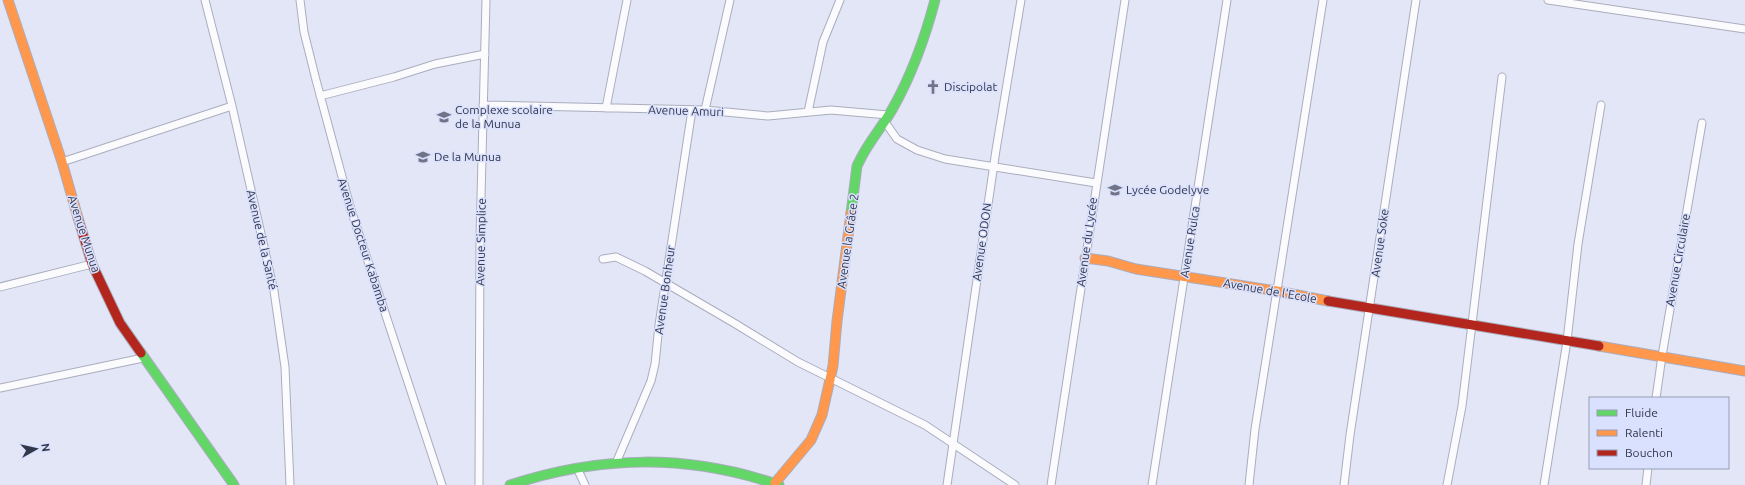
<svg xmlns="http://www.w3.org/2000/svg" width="1745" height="485" font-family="Ubuntu,sans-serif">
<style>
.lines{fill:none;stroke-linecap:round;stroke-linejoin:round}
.street-casing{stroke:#aaadbd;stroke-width:9}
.fast-casing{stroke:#aaadbd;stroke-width:11}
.slow-casing{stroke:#aaadbd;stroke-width:11}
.jam-casing{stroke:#aaadbd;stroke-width:11}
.street{stroke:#fbfbfe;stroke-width:7}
.fast{stroke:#63d668;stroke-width:9}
.slow{stroke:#ff974d;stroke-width:9}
.jam{stroke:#b3261e;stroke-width:9}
.labels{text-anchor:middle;stroke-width:3;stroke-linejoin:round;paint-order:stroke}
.poi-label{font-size:12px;fill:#33374a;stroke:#dae1fe;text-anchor:start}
.street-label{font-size:12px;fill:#33374a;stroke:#dae1fe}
</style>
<rect width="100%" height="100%" fill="#e2e6f6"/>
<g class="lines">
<defs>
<path id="street" d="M 205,0 L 232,106 L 274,291 L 285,367 L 290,485
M 300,0 L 304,32 L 316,80 L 351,210 L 442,485
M 1548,0 L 1745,29
M 320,96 L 394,77 L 435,64 L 485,54
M 483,105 L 705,110 L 768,116 L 831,110 L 888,115
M 606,108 L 627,0
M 705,110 L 730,0
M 808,112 L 823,42 L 840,0
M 885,122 L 897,139 L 917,150 L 945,159 L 1096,183
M 62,162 L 232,106
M 603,259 L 616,257 L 645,271 L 734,323 L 798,362 L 925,425 L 1015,485
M 0,287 L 92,264
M 0,388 L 143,358
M 1656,398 L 1662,356 L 1702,123
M 616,463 L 651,381 L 655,364 L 659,325 L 692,110
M 577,468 L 585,485
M 479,485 L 480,237 L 486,0
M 947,485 L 996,150 L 1021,0
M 1051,485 L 1125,0
M 1152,485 L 1227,0
M 1249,485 L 1255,429 L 1323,0
M 1344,485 L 1350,435 L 1416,0
M 1447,485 L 1462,406 L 1502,77
M 1544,485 L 1567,341 L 1578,244 L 1601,105
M 1646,485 L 1648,468"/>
<path id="fast" d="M 851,213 L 857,166 L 860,160 C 869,141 883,126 893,108 C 912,74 925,38 935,0
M 141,353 L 234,485
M 510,485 C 601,455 688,454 779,485"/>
<path id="slow" d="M 8,0 L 62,162 L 78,218
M 1085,258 L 1108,261 L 1136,269 L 1277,291 L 1328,301
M 1599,346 L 1745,371
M 775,483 L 811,440 L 822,415 L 833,366 L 837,321 L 851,213"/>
<path id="jam" d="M 78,218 L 92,264 L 120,323 L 141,353
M 1328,301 L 1599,346"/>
</defs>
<use href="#street" class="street-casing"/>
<use href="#fast" class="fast-casing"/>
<use href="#slow" class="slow-casing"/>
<use href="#jam" class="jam-casing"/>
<use href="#street" class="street"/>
<use href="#fast" class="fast"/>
<use href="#slow" class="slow"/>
<use href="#jam" class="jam"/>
</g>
<defs>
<symbol id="church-bare" viewBox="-9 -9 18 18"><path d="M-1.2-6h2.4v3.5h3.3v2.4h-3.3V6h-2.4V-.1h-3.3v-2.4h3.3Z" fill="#707486" stroke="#dae1fe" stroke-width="2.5" paint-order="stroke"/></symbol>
<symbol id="school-bare" viewBox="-9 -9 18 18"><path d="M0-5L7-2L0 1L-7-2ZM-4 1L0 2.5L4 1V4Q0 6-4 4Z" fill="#707486" stroke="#dae1fe" stroke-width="2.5" paint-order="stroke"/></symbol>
</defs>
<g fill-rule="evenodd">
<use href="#church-bare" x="923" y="77" width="20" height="20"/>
<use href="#school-bare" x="434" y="107" width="20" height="20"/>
<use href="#school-bare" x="413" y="147" width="20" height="20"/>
<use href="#school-bare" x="1105" y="180" width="20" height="20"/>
</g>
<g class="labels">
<g class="poi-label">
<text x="944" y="91">Discipolat</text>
<text x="455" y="114">Complexe scolaire<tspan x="455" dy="14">de la Munua</tspan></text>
<text x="434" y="161">De la Munua</text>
<text x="1126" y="194">Lycée Godelyve</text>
</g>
<g class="street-label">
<text transform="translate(686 111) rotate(2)" y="4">Avenue Amuri</text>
<text transform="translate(84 234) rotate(72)" y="4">Avenue Munua</text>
<text transform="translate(262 240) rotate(77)" y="4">Avenue de la Santé</text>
<text transform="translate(848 241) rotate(-82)" y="4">Avenue la Grâce 2</text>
<text transform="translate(481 242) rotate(-89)" y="4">Avenue Simplice</text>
<text transform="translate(982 242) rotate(-82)" y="4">Avenue ODON</text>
<text transform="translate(1087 242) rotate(-82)" y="4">Avenue du Lycée</text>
<text transform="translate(1190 242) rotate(-81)" y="4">Avenue Rulca</text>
<text transform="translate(1380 243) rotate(-82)" y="4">Avenue Soke</text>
<text transform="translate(363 245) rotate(72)" y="4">Avenue Docteur Kabamba</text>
<text transform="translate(1678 260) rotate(-80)" y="4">Avenue Circulaire</text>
<text transform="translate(665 290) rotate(-82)" y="4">Avenue Bonheur</text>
<text transform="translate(1270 291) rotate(10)" y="4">Avenue de l'Ecole</text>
</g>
</g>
<rect x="1589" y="397" width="140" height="72" fill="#dae1fe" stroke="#979db6"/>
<rect x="1597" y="410" width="20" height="6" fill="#63d668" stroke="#979db6"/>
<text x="1625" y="417" font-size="12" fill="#33374a">Fluide</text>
<rect x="1597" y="430" width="20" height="6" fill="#ff974d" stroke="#979db6"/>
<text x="1625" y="437" font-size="12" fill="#33374a">Ralenti</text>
<rect x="1597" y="450" width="20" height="6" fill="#b3261e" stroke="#979db6"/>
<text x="1625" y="457" font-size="12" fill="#33374a">Bouchon</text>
<g transform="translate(36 449) rotate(82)" stroke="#dae1fe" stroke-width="3" paint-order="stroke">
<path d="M0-3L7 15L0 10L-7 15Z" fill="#33374a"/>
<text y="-6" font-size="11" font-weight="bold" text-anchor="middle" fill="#33374a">N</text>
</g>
</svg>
